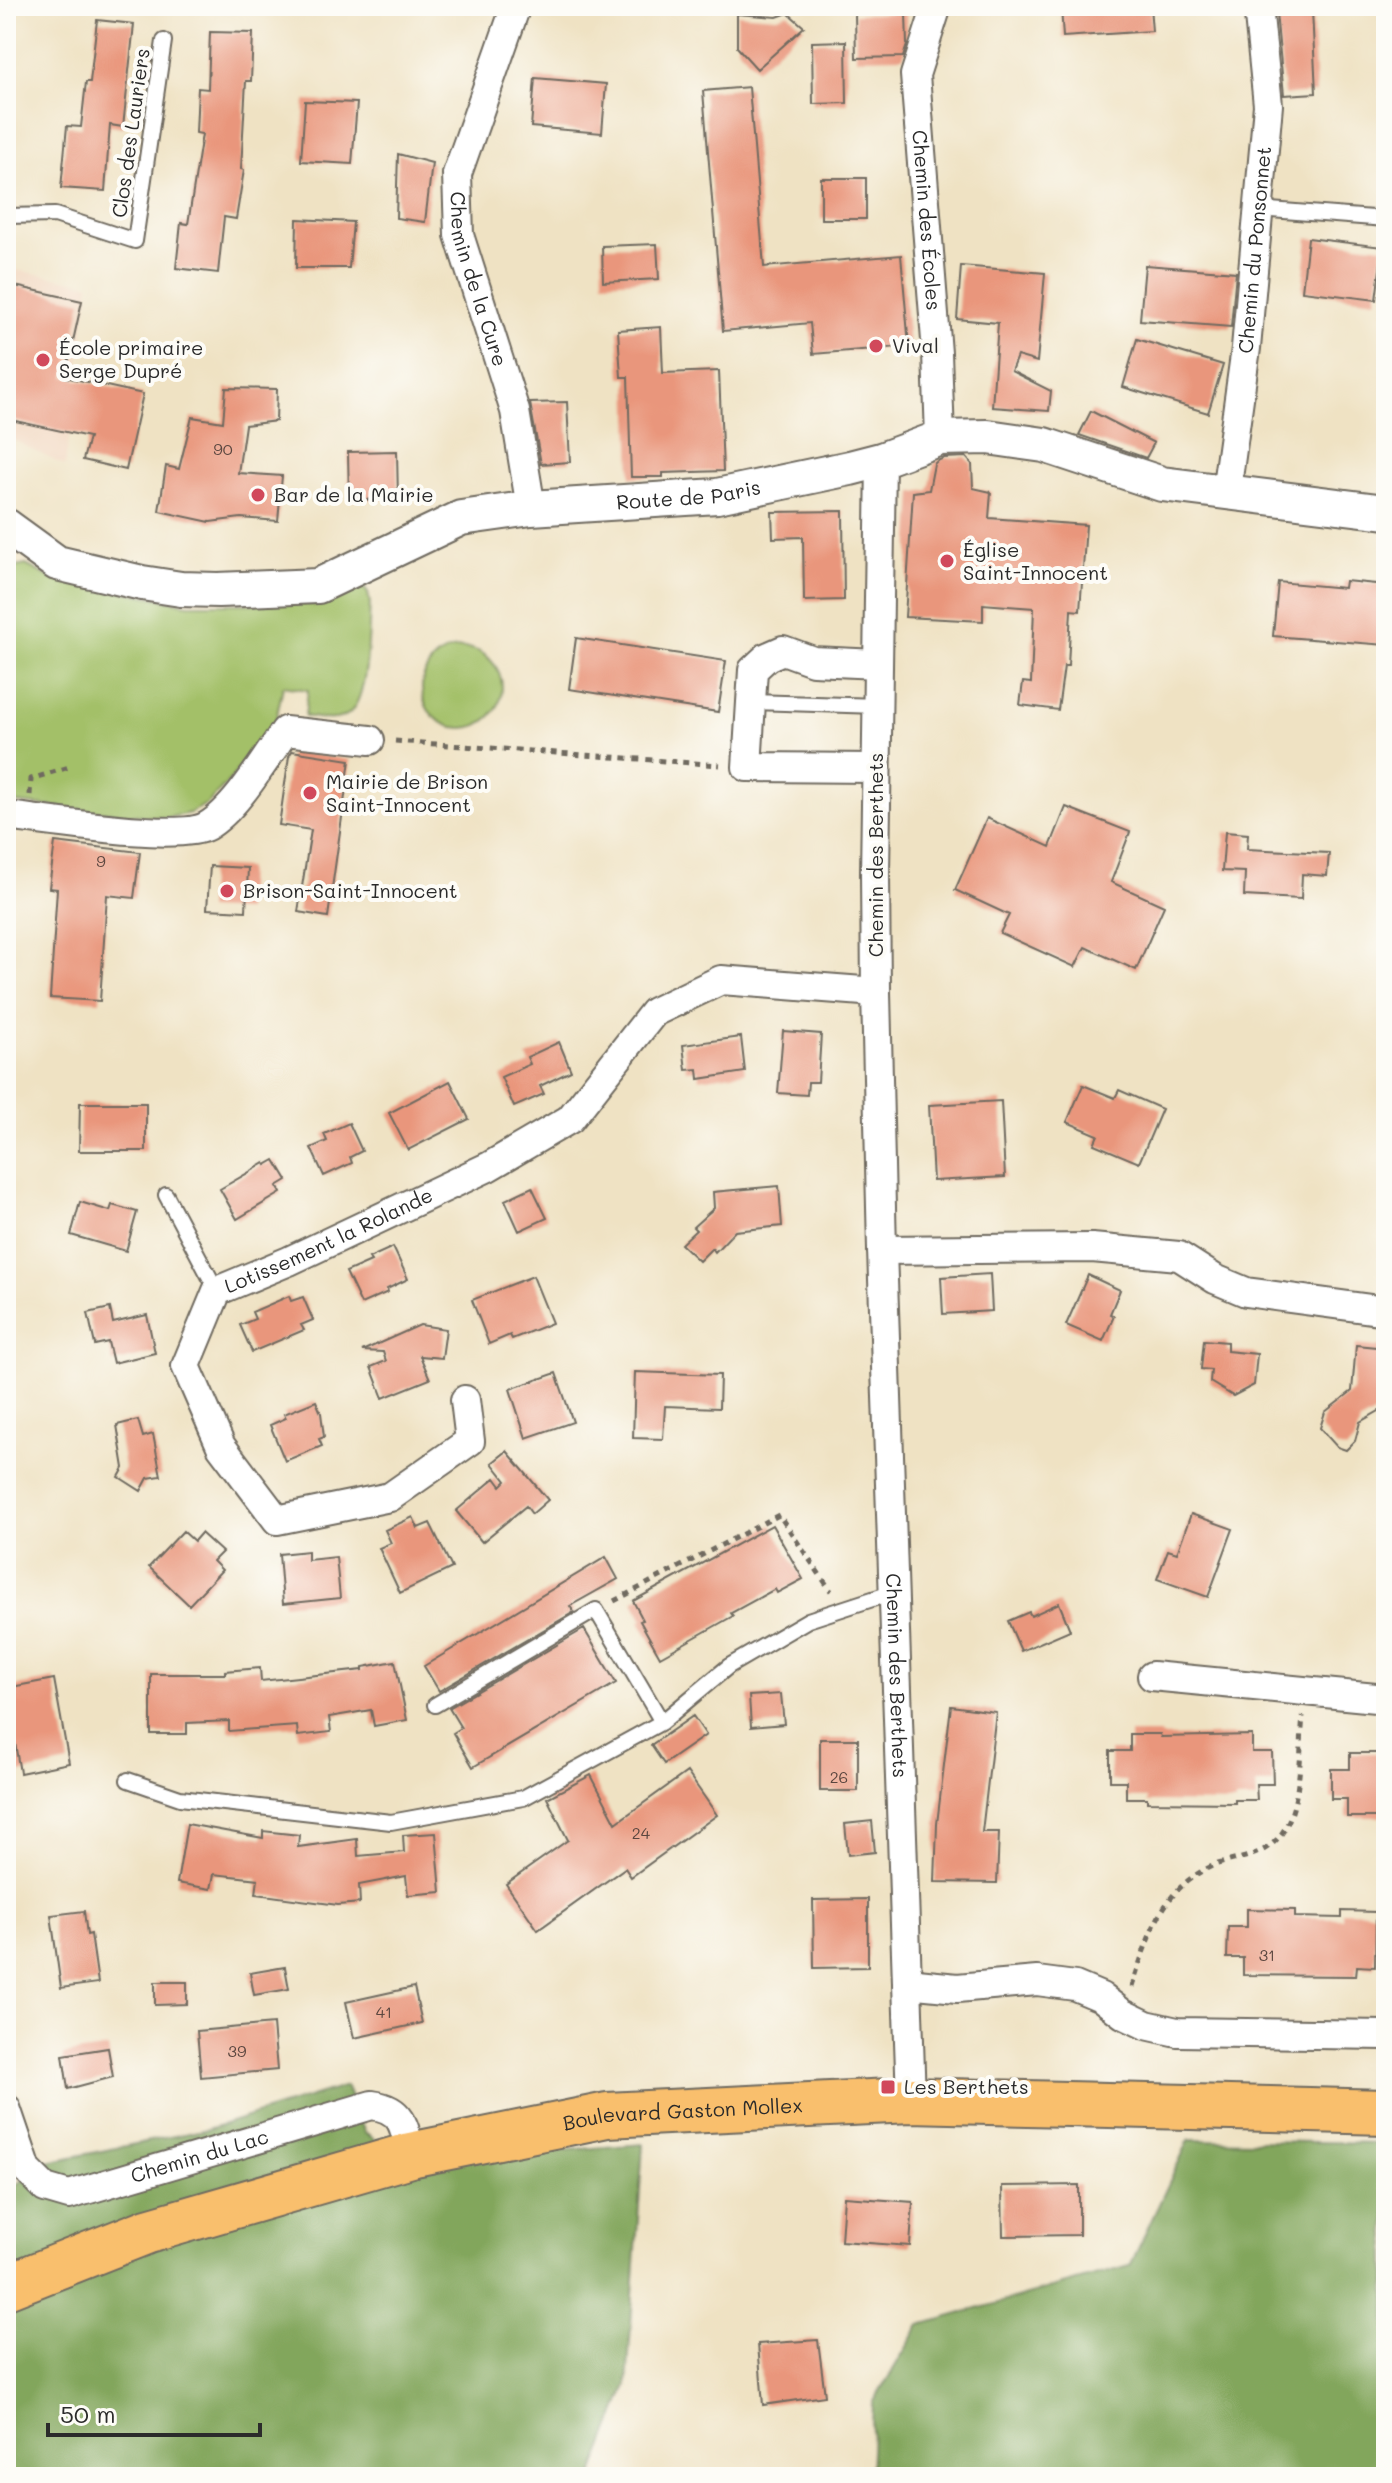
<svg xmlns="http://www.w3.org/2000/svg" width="1392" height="2483" font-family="Mali,sans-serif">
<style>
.built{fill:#f1d5bd}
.green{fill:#a3c067;stroke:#677649;stroke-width:2}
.forest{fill:#82a65c;stroke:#566844;stroke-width:2}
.building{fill:#e9967c}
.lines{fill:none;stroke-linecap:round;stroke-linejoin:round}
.service-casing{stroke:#706b60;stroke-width:18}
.minor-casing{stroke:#706b60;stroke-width:32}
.tertiary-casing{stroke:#706b60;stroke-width:38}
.primary-casing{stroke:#706b60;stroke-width:48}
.path{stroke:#706b60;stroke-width:5;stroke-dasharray:6 6;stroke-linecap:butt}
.service{stroke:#fff;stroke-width:14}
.minor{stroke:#fff;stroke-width:28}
.tertiary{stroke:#fff;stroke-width:34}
.primary{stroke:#f9bf6d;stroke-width:44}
.poi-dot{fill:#d1495b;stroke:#fdfcf7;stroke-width:3}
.labels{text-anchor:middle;stroke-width:8;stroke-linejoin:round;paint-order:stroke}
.number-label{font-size:16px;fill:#5a463f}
.street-label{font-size:20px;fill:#2b2b2b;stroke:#fdfcf7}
.poi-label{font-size:20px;fill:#2b2b2b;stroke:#fdfcf7;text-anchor:start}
</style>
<rect width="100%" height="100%" fill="#fdfcf7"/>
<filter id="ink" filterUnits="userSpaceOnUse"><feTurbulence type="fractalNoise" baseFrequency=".0125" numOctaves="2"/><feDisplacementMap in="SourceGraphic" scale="16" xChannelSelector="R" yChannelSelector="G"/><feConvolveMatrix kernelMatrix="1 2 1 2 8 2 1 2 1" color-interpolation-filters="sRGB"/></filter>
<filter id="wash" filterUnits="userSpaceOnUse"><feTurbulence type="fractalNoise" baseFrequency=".006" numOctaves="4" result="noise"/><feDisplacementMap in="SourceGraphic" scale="32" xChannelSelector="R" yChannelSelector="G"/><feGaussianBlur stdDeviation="1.8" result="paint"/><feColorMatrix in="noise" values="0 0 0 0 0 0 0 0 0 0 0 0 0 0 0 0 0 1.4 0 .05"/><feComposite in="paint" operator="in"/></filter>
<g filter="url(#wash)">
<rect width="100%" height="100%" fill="#efe2c3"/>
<path class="built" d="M 6,268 L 90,284 L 65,466 L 6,436 Z"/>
<path class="green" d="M 26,565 L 49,577 L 188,604 L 325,604 L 363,587 L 368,593 L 370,604 C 368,630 370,708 343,717 C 331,722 318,718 305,716 L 308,690 L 283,686 L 273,734 L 250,751 L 232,778 L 208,803 L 190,813 L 166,818 L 6,802 L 6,569 Z
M422 688a40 40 0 1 1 80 0a40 40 0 1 1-80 0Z"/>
<path class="forest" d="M 346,2086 L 365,2132 L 406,2163 L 643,2144 L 627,2385 L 592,2477 L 6,2477 L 6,2192 L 48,2162 L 208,2129 Z
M 1189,2140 L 1386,2143 L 1386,2477 L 870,2477 L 873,2403 L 920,2325 L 1130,2266 Z"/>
<g id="blocks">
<path class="building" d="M 1076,6 L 1150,6 L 1152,31 L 1063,37 L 1061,7 Z
M 1312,10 L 1316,93 L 1284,95 L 1276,12 Z
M 788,13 L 804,27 L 757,69 L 737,47 L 737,14 L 777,17 Z
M 906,13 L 907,45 L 903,57 L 856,58 L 855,14 Z
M 97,20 L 134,24 L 123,127 L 110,125 L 105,191 L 61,188 L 67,126 L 81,127 L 86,82 L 90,82 Z
M 210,32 L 253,33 L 251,81 L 246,81 L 241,169 L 244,170 L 236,219 L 224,217 L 218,273 L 176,268 L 181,223 L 188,224 L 202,134 L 196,133 L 198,88 L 208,89 Z
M 846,41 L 847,103 L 813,104 L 812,42 Z
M 535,78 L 606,84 L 602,133 L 531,127 Z
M 749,87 L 764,267 L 901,255 L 909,346 L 813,354 L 810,323 L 723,331 L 703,91 Z
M 305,101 L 357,103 L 352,164 L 301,161 Z
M 398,154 L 432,163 L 425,222 L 396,218 Z
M 821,178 L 866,178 L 866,219 L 821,219 Z
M 297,219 L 353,222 L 349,268 L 296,268 Z
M 1308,238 L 1383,247 L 1376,300 L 1302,291 Z
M 657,244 L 659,279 L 603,282 L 602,246 Z
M 1145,265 L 1236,272 L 1231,327 L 1140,320 Z
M 961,266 L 1045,273 L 1037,362 L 1017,356 L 1011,371 L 1051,391 L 1049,411 L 992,407 L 998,323 L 957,319 Z
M 6,284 L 82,301 L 65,377 L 143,394 L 126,470 L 83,460 L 89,437 L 6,419 L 6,391 L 14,356 L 6,354 Z
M 661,327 L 663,373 L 719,371 L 723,471 L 663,473 L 663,477 L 631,477 L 628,377 L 621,377 L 618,330 Z
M 1137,339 L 1223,365 L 1208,413 L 1123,387 Z
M 226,388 L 277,389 L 276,421 L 245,425 L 238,473 L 282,476 L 278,521 L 241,518 L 210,522 L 159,511 L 166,466 L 179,469 L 192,417 L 223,422 Z
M 567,402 L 570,462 L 541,464 L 530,403 Z
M 1091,411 L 1154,443 L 1146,458 L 1079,435 Z
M 397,451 L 398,499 L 349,500 L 348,452 Z
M 966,457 L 972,464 L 973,488 L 991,492 L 989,518 L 1086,525 L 1080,611 L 1071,610 L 1068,666 L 1064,666 L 1058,710 L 1020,705 L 1023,682 L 1031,683 L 1034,608 L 983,604 L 983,621 L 905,617 L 913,492 L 929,490 L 934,464 L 937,461 L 944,458 Z
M 843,511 L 844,600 L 804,601 L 803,537 L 773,538 L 772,512 Z
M 1345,581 L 1386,585 L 1386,645 L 1273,636 L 1278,582 L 1344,588 Z
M 576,638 L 726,661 L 718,712 L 569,689 Z
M 292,751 L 350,760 L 328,917 L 298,912 L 311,830 L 279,825 L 289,756 Z
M 1066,807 L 1130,832 L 1111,882 L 1164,906 L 1136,970 L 1085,947 L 1075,967 L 1000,933 L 1009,915 L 955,890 L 987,818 L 1050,847 Z
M 1225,832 L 1248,834 L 1247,849 L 1329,853 L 1327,876 L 1302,874 L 1301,899 L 1244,896 L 1245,872 L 1222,871 Z
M 55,842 L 140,852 L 134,898 L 107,895 L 100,1001 L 50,998 L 57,889 L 49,888 Z
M 210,866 L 248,868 L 246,911 L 207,909 Z
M 783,1031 L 821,1034 L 818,1082 L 808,1082 L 807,1095 L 778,1093 Z
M 741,1037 L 745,1072 L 699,1079 L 698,1069 L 686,1070 L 683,1045 Z
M 559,1042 L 571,1071 L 540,1086 L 544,1094 L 514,1107 L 501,1077 L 530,1064 L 527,1057 Z
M 450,1081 L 469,1119 L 408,1150 L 389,1113 Z
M 1083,1085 L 1115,1098 L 1119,1090 L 1162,1109 L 1139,1163 L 1094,1144 L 1098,1135 L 1067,1122 Z
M 1001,1101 L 1005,1177 L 933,1181 L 929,1105 Z
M 80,1103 L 146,1103 L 146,1151 L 79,1151 Z
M 349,1123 L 362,1151 L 350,1157 L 352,1163 L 324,1176 L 311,1148 L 327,1141 L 324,1134 Z
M 275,1160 L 287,1180 L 277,1186 L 281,1193 L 237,1219 L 220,1189 L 265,1163 L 266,1165 Z
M 779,1186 L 782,1226 L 735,1231 L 715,1252 L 712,1248 L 699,1261 L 681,1244 L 696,1230 L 693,1227 L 714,1208 L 713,1192 Z
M 532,1187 L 547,1218 L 519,1231 L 505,1200 Z
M 80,1202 L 110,1211 L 112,1205 L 137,1212 L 126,1251 L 71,1235 Z
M 393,1247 L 408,1279 L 387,1289 L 388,1292 L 361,1304 L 346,1272 L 371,1261 L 369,1258 Z
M 990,1274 L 992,1311 L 943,1314 L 941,1277 Z
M 1088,1275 L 1120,1290 L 1110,1314 L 1114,1316 L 1103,1341 L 1066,1325 Z
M 533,1276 L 552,1323 L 512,1339 L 510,1335 L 489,1344 L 472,1300 Z
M 289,1296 L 291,1301 L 303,1297 L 313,1320 L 301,1325 L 304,1330 L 252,1352 L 240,1325 L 255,1319 L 252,1312 Z
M 110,1308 L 113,1323 L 147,1315 L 155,1353 L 113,1363 L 108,1342 L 95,1345 L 88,1313 Z
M 420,1325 L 446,1329 L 442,1358 L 420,1356 L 430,1379 L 383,1398 L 371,1367 L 386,1361 L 383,1352 L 362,1351 Z
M 1204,1340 L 1227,1342 L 1227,1351 L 1257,1354 L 1254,1385 L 1233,1396 L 1210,1382 L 1211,1370 L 1201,1369 Z
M 1356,1345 L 1386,1348 L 1386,1407 L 1360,1422 L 1355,1441 L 1346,1450 L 1337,1447 L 1320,1428 L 1325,1412 L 1352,1391 Z
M 635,1372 L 720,1375 L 719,1408 L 665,1406 L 663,1439 L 633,1438 Z
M 556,1373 L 573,1422 L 526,1438 L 510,1389 Z
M 316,1401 L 321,1413 L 324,1437 L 319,1439 L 322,1446 L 285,1461 L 270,1425 L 286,1418 L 284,1414 Z
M 138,1420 L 143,1437 L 153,1434 L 161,1476 L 148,1478 L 141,1491 L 119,1477 L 124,1468 L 117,1425 Z
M 507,1451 L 548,1500 L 532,1514 L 526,1506 L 482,1542 L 456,1511 L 495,1478 L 501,1486 L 506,1481 L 492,1463 Z
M 1191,1514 L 1233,1529 L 1208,1597 L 1157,1579 L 1168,1550 L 1177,1553 Z
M 413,1517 L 418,1528 L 430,1523 L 452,1568 L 400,1593 L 379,1548 L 391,1543 L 385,1530 Z
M 772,1525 L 803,1579 L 777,1593 L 775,1589 L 731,1613 L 733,1616 L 660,1657 L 640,1621 L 643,1620 L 633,1601 Z
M 183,1531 L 194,1541 L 201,1533 L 222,1552 L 213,1561 L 222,1570 L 189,1605 L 149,1567 Z
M 308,1551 L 308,1560 L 336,1557 L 340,1598 L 283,1604 L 279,1554 Z
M 606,1557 L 618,1579 L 570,1606 L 574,1612 L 439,1691 L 424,1666 Z
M 1059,1603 L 1070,1630 L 1021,1651 L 1008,1621 L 1029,1612 L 1031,1616 Z
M 584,1629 L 616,1683 L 473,1767 L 453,1733 L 461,1728 L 449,1708 Z
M 395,1661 L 407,1720 L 374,1726 L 371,1710 L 329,1717 L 331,1732 L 298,1736 L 297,1726 L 229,1731 L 229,1721 L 187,1723 L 187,1734 L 151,1734 L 151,1674 L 225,1674 L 225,1671 L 260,1668 L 261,1681 L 363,1670 L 363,1667 Z
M 54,1679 L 69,1763 L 20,1773 L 6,1688 Z
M 781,1694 L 784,1724 L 751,1727 L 749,1696 Z
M 951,1706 L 996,1712 L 982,1832 L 999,1832 L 997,1883 L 935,1882 L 937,1824 Z
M 693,1716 L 706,1735 L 664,1764 L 651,1745 Z
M 1130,1734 L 1160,1734 L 1161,1737 L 1252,1735 L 1252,1752 L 1272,1752 L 1273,1784 L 1256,1784 L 1257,1800 L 1235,1800 L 1235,1803 L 1147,1802 L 1147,1798 L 1126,1798 L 1126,1781 L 1110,1781 L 1110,1751 L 1130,1751 Z
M 820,1739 L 858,1739 L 858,1791 L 820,1791 Z
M 1350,1753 L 1381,1753 L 1381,1755 L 1386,1755 L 1386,1817 L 1347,1817 L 1347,1799 L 1331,1799 L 1331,1769 L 1350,1769 Z
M 687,1772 L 717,1815 L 631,1877 L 625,1868 L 538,1930 L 506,1884 L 568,1840 L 547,1798 L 591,1775 L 616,1823 Z
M 872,1821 L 875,1852 L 848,1855 L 845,1824 Z
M 187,1824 L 263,1838 L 263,1831 L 299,1835 L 298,1847 L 357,1839 L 358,1856 L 404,1852 L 403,1835 L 436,1833 L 441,1892 L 408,1895 L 406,1876 L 359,1885 L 360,1903 L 338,1905 L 256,1894 L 258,1879 L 214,1874 L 211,1889 L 177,1883 Z
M 868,1899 L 868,1967 L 814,1968 L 813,1900 Z
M 1247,1909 L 1295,1910 L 1295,1917 L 1342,1918 L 1342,1911 L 1376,1912 L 1375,1967 L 1357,1966 L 1356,1976 L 1243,1975 L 1243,1958 L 1227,1958 L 1228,1927 L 1247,1927 Z
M 84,1911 L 87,1935 L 91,1934 L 98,1983 L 61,1988 L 51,1915 Z
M 285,1967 L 289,1989 L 254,1995 L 250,1973 Z
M 155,1982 L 187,1982 L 187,2004 L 155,2005 Z
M 414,1987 L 422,2023 L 354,2038 L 346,2002 Z
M 273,2024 L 277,2070 L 201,2077 L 197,2031 Z
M 108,2048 L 113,2077 L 68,2089 L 63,2055 Z
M 1079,2185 L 1079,2235 L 1003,2236 L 1002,2186 Z
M 844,2197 L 913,2202 L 910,2246 L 841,2241 Z
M 818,2340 L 825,2396 L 763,2405 L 758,2344 Z"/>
</g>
</g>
<g filter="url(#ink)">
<use href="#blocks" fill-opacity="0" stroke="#706b60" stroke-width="2"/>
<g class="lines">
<defs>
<path id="service" d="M 1258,209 L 1386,219
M 6,216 L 55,215 L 135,241 L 164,41
M 751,702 L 878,706
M 166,1195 L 217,1291
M 435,1705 L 596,1610 L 662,1722
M 128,1780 L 180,1798 L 391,1822 L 523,1798 L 662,1722 L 729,1666 L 808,1620 L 894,1592"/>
<g id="minor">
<path id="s1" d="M 516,6 L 457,174 L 459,235 L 515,411 L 531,508"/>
<path id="s2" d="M 937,6 L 915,75 L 937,353 L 940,438"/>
<path id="s3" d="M 881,460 L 875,874 L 876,992 L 882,1250 L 911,2100"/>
<path id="s4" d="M 1226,492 L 1246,348 L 1268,105 L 1258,6"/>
<path d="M 876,768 L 747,767 L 753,670 L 767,657 L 783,650 L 813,661 L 878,664"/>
<path d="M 6,816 C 44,820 180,842 207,826 C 236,809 265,759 285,731 L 370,740"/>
<path d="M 882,1250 L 1092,1248 L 1179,1256 L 1215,1279 L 1246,1292 L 1386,1311"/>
<path id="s5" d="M 465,1400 L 470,1441 L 390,1497 L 277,1520 L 221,1446 L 186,1366 L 217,1291 L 289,1261 L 488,1167 L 570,1119 L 654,1012 L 721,980 L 876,992"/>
<path d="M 1152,1676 L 1386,1699"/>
<path d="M 907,1983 L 957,1988 L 1037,1981 L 1075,1986 L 1101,1997 L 1123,2014 L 1146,2025 L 1177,2032 L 1386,2035"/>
<path id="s6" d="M 6,2108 L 27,2170 L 45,2188 L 69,2195 L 372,2105 C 403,2109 405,2127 410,2155"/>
</g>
<g id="tertiary">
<path id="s7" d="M 6,526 L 57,563 L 142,583 L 181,589 L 218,590 L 318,586 L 461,518 L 531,508 L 717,496 L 850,468 L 881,460 L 940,438 L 988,437 L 1044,445 L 1162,484 L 1386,512"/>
</g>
<g id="primary">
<path id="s8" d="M 6,2287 L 148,2231 L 410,2155 L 607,2115 L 911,2100 L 1386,2112"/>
</g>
</defs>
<use href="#service" class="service-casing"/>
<use href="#minor" class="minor-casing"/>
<use href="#tertiary" class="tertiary-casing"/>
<use href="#primary" class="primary-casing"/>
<path class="path" d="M 395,741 L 720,765
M 30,795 L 31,779 L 69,767
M 614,1601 L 779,1515 L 831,1591
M 1132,1987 C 1148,1937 1162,1886 1215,1865 C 1233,1859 1257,1857 1272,1844 C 1304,1818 1299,1752 1303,1716"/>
<use href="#service" class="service"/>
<use href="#minor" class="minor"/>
<use href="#tertiary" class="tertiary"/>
<use href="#primary" class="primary"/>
</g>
</g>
<g class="poi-dot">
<circle cx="876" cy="346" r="8"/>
<circle cx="43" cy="360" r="8"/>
<circle cx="258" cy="495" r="8"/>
<circle cx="947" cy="561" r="8"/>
<circle cx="310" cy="793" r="8"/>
<circle cx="227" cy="891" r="8"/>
<rect x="880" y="2079" width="16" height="16" rx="4"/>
</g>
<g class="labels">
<g class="number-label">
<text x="223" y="455">90</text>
<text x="101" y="867">9</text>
<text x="839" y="1783">26</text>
<text x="641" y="1839">24</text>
<text x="1267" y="1961">31</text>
<text x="384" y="2018">41</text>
<text x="237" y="2057">39</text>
</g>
<g class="street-label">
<text transform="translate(131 133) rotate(-82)" y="7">Clos des Lauriers</text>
<text dy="7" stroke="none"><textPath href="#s2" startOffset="218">Chemin des Écoles</textPath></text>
<text dy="7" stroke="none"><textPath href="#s4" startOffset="244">Chemin du Ponsonnet</textPath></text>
<text dy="7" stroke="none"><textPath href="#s1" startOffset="286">Chemin de la Cure</textPath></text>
<text dy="7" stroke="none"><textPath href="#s7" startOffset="714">Route de Paris</textPath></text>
<text transform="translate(876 855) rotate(-90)" y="7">Chemin des Berthets</text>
<text dy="7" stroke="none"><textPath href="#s5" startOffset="638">Lotissement la Rolande</textPath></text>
<text dy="7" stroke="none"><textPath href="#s3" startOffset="1216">Chemin des Berthets</textPath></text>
<text dy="7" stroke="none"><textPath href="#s8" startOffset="702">Boulevard Gaston Mollex</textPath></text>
<text dy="7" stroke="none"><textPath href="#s6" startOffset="252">Chemin du Lac</textPath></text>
</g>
<g class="poi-label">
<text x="892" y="353">Vival</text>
<text x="59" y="355">École primaire<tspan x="59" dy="23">Serge Dupré</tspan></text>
<text x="274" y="502">Bar de la Mairie</text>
<text x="963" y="557">Église<tspan x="963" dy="23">Saint-Innocent</tspan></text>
<text x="326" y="789">Mairie de Brison<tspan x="326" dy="23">Saint-Innocent</tspan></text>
<text x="243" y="898">Brison-Saint-Innocent</text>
<text x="904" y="2094">Les Berthets</text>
</g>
</g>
<rect width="1392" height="2483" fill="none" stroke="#fdfcf7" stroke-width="32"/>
<path d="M48 2423v12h212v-12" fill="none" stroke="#2b2b2b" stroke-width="4"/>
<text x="60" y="2423" font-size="24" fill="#2b2b2b" stroke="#fdfcf7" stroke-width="6" paint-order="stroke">50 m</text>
</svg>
